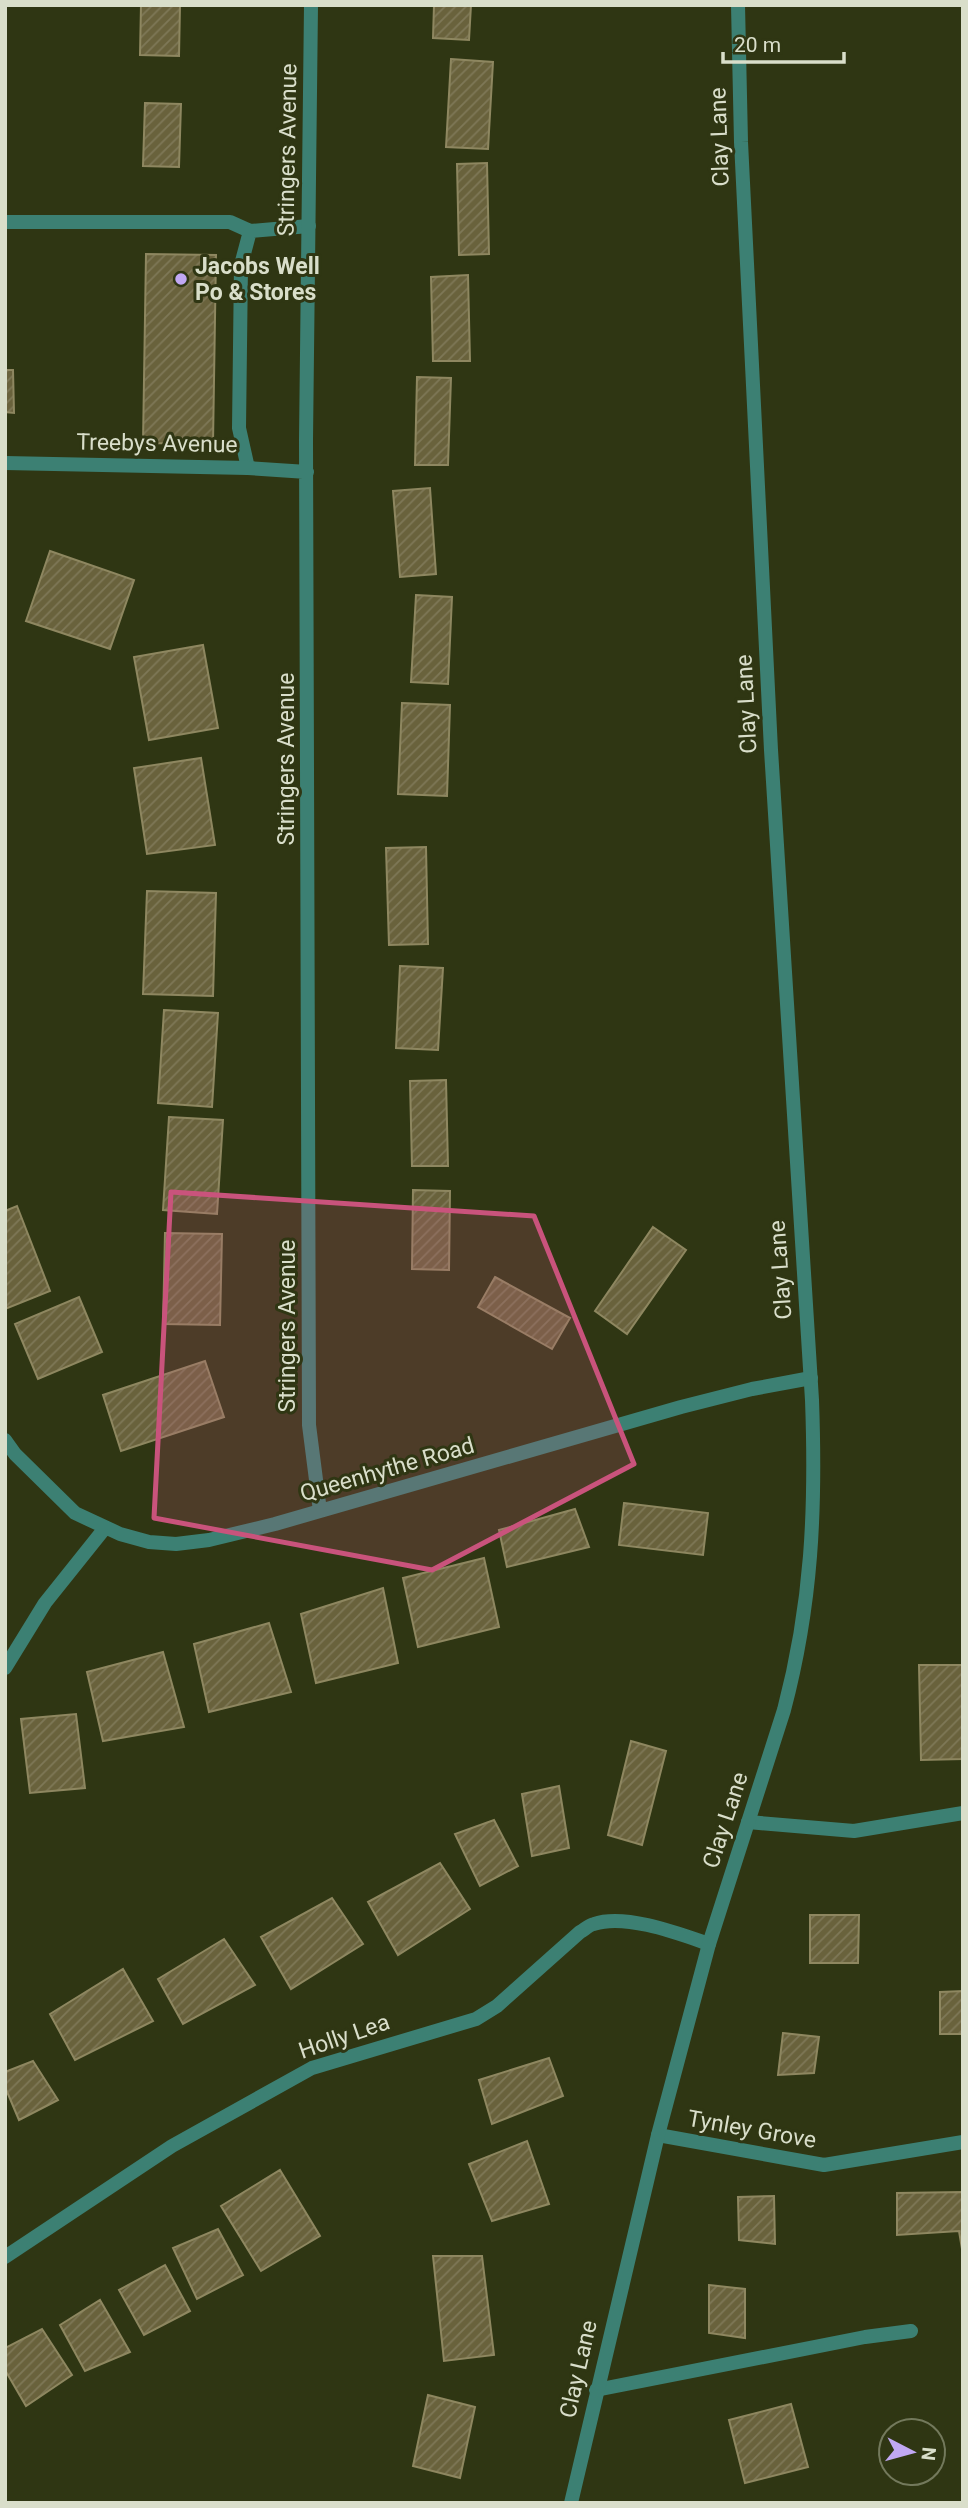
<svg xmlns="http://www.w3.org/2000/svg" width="968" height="2508" font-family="Roboto,sans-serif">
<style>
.building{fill:url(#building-hatch);stroke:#8e8760;stroke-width:2}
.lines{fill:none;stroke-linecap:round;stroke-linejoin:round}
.service{stroke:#3c8073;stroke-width:14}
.minor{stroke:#3c8073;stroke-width:14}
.tertiary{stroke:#3c8073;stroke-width:14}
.marked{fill:#c9537c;fill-opacity:0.2;stroke:#c9537c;stroke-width:5;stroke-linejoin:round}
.poi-dot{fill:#c1a8f3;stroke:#2f3613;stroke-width:2.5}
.labels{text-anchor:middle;stroke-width:6;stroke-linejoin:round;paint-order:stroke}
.street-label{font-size:23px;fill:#d9deca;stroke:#2f3613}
.poi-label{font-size:23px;font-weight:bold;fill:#d9deca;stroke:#2f3613;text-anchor:start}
</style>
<defs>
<pattern id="building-hatch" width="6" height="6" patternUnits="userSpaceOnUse" patternTransform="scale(1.75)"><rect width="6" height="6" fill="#69623c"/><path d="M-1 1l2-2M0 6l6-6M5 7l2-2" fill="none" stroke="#7e7857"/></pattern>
</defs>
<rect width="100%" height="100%" fill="#2f3613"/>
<path class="building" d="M 141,5 L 180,5 L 179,56 L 140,55 Z
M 434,5 L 471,5 L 469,40 L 433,38 Z
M 451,59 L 493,62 L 488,149 L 446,147 Z
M 145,103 L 181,104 L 179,167 L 143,166 Z
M 487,163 L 489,254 L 459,255 L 457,164 Z
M 146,254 L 216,255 L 213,444 L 143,443 Z
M 468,275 L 470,361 L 433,361 L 431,277 Z
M 5,370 L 13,370 L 14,413 L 5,412 Z
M 417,377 L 451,378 L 448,465 L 415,465 Z
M 430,488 L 436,574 L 400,577 L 393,491 Z
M 50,551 L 134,580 L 110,649 L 26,621 Z
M 416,595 L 452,597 L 448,684 L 411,682 Z
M 203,645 L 218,728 L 149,740 L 134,657 Z
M 402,703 L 450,705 L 447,796 L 398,794 Z
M 201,758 L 215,845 L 147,854 L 134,768 Z
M 426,847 L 428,944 L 389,945 L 386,848 Z
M 147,891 L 216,893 L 213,996 L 143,994 Z
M 400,966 L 443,968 L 438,1050 L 396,1048 Z
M 164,1010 L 218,1013 L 212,1107 L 158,1103 Z
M 446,1080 L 448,1166 L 412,1166 L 410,1081 Z
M 169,1117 L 223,1120 L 217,1214 L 163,1210 Z
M 413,1190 L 450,1191 L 449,1270 L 412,1269 Z
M 17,1206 L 50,1291 L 5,1309 L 5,1211 Z
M 653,1227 L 686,1250 L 627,1334 L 595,1311 Z
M 165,1233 L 222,1234 L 220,1325 L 163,1324 Z
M 495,1277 L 570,1318 L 552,1349 L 478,1307 Z
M 79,1297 L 102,1352 L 38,1379 L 15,1324 Z
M 205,1361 L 224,1417 L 121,1451 L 103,1395 Z
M 624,1503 L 708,1513 L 703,1555 L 619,1545 Z
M 575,1509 L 589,1547 L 507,1567 L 499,1530 Z
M 484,1558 L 499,1627 L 418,1647 L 403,1578 Z
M 383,1588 L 398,1663 L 316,1683 L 301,1614 Z
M 269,1623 L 291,1692 L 209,1712 L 194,1644 Z
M 163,1652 L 184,1727 L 103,1741 L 87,1672 Z
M 919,1665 L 963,1665 L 963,1759 L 921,1760 Z
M 76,1714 L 85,1788 L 30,1793 L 21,1719 Z
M 631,1741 L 666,1751 L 642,1845 L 608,1835 Z
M 559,1786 L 569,1848 L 532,1856 L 522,1794 Z
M 494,1820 L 518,1866 L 480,1886 L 455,1834 Z
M 440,1863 L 470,1909 L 398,1955 L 368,1902 Z
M 332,1898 L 363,1944 L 291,1989 L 261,1937 Z
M 810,1915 L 859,1915 L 858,1963 L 810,1963 Z
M 224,1939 L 255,1985 L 183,2024 L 158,1979 Z
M 123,1969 L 153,2021 L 75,2060 L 50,2014 Z
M 963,1991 L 963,2034 L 940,2034 L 940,1992 Z
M 783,2033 L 819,2037 L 814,2073 L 778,2075 Z
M 549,2058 L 563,2096 L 492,2124 L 479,2080 Z
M 33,2061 L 58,2100 L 19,2120 L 5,2087 L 5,2072 Z
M 527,2141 L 549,2204 L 492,2221 L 469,2164 Z
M 280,2170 L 320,2236 L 261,2271 L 221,2206 Z
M 963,2192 L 963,2255 L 959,2231 L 897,2235 L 897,2193 Z
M 774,2196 L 775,2244 L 739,2240 L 738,2197 Z
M 218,2229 L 243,2275 L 197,2299 L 173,2248 Z
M 433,2256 L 482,2256 L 494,2355 L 444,2361 Z
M 165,2265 L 190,2311 L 144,2335 L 119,2290 Z
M 709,2285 L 745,2289 L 745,2338 L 709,2333 Z
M 100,2300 L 130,2352 L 85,2371 L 60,2325 Z
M 42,2329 L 72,2375 L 26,2406 L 5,2370 L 5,2348 Z
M 428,2395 L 475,2407 L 460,2478 L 413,2466 Z
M 791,2404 L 808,2467 L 745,2483 L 729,2420 Z"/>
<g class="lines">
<path class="service" d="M 5,222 L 230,222 L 250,231
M 248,468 L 239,428 L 241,265 L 250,231 L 309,226
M 748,1822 L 854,1831 L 963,1813
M 596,2390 L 865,2337 L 911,2331"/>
<path class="minor" d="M 311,5 L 306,440 L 309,1425 L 320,1511
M 5,463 L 248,468 L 307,472
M 5,1440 L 15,1454 L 75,1513 L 120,1534 L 149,1542 L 176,1544 L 209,1540 L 275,1524 L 681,1407 L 752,1389 L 811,1378
M 5,1668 L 45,1603 L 105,1528
M 658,2135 L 824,2165 L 963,2142
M 5,2257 L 172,2146 L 312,2068 L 476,2019 L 497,2006 L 580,1932 C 584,1930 589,1925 594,1924 C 625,1913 680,1934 709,1944"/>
<path class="tertiary" d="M 571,2503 L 658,2135 L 709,1944 L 784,1710 C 812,1604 816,1509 812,1400 L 771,750 L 741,142 L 738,5"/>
</g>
<path class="marked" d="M 171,1192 L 534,1216 L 634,1464 L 432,1570 L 154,1518 Z"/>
<circle class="poi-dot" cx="181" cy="279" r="7"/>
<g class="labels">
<g class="street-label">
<text transform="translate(719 137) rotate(-92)" y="8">Clay Lane</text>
<text transform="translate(287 150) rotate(-89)" y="8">Stringers Avenue</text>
<text transform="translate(157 443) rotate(1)" y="8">Treebys Avenue</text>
<text transform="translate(746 704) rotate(-93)" y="8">Clay Lane</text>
<text transform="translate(286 759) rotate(-90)" y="8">Stringers Avenue</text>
<text transform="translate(780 1270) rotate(-94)" y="8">Clay Lane</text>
<text transform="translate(287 1326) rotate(-90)" y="8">Stringers Avenue</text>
<text transform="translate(387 1469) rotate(-16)" y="8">Queenhythe Road</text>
<text transform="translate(725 1820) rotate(-72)" y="8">Clay Lane</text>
<text transform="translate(344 2036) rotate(-19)" y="8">Holly Lea</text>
<text transform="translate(752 2129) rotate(10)" y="8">Tynley Grove</text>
<text transform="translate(578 2369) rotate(-77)" y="8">Clay Lane</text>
</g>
<g class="poi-label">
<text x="195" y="274">Jacobs Well<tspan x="195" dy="26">Po &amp; Stores</tspan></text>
</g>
</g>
<rect width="968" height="2508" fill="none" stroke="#d9deca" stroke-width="14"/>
<g transform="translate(912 2452) rotate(96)"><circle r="33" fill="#2f3613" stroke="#73795c" stroke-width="2"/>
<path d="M0-5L12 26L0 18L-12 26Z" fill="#c1a8f3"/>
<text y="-10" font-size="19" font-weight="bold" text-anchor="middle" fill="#d9deca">N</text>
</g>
<path d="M723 52v10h121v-10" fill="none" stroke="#d9deca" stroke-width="3.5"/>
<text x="734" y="52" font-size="21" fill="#d9deca" stroke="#2f3613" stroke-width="5" paint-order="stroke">20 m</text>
</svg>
